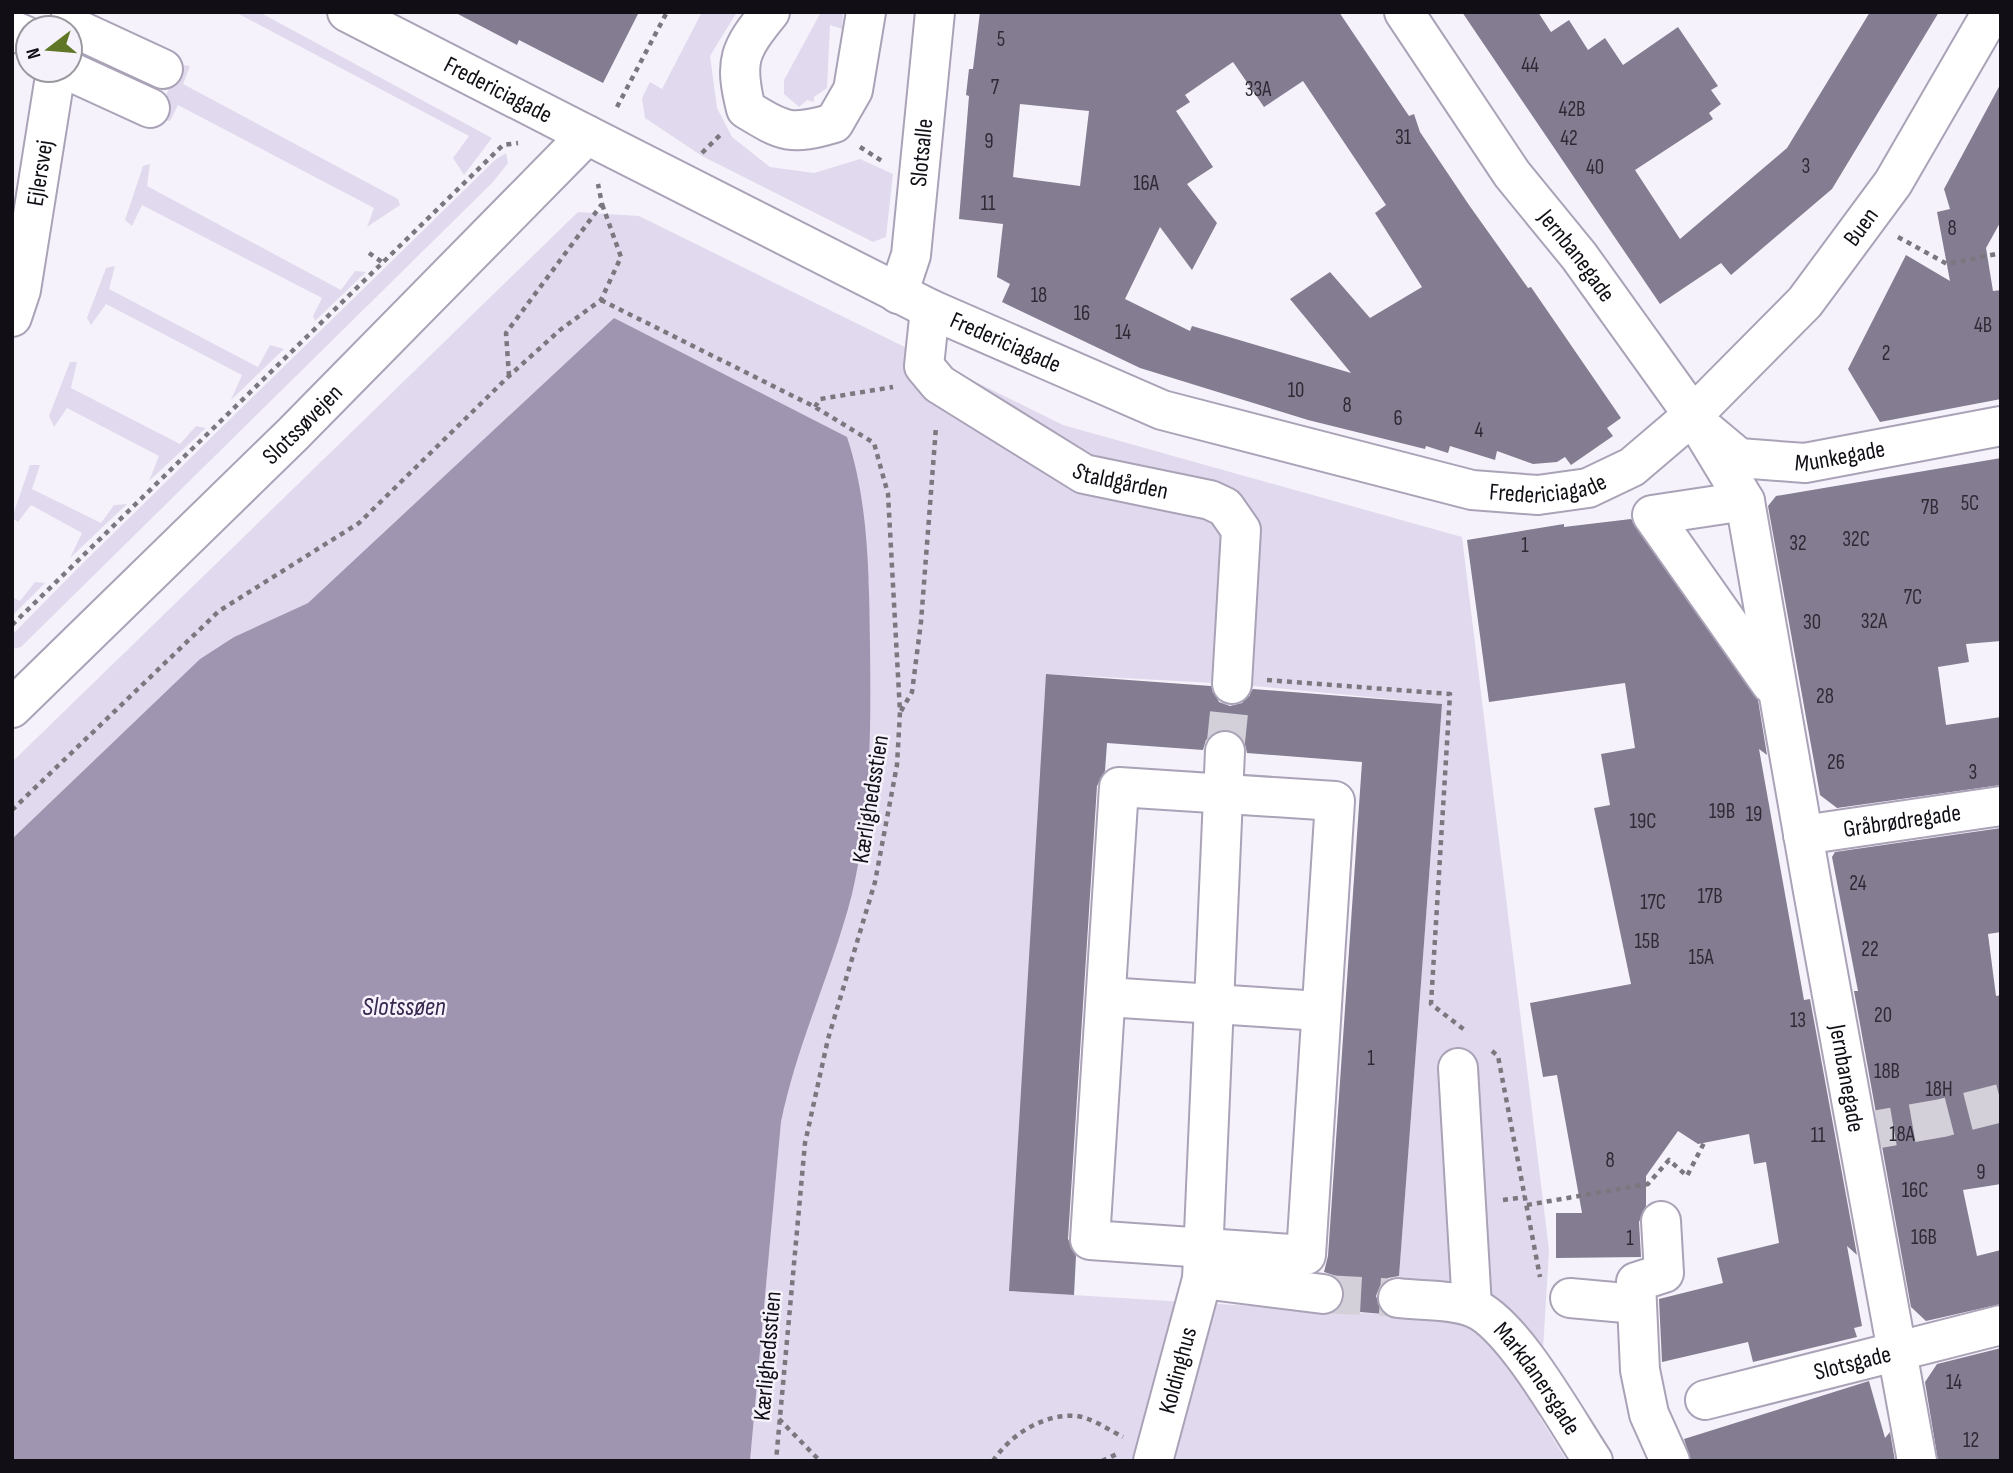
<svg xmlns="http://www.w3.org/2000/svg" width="2013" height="1473" font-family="'Sofia Sans Condensed',sans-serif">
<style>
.green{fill:#e1d9ed;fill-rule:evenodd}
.water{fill:#a095b1}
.building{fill:#847c91;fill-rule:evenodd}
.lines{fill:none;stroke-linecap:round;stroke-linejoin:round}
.minor-tunnel{stroke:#d4d0d9;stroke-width:38;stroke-dasharray:38 19;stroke-linecap:butt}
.minor-casing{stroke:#aaa2b7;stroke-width:42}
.major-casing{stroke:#aaa2b7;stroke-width:42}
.path{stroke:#7a777f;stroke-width:4.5;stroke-dasharray:5 5;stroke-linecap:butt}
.minor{stroke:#fff;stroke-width:38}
.major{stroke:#fff;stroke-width:38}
.labels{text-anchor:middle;stroke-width:5;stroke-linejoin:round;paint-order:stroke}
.number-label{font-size:21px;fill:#2e2a35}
.street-label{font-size:24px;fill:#110e16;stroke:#f6f2fb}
.water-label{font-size:26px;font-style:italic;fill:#38274e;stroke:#f6f2fb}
</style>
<rect width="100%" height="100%" fill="#f6f2fb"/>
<path class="green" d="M 235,12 L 259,12 L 492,138 L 464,175 L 453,158 L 469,136 Z
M 702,12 L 737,12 L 710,56 L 717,108 L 732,137 L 770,167 L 814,173 L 860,159 L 893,174 L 886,237 L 873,242 L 702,156 L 645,118 L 642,98 L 650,82 L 662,89 Z
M 821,12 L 843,12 L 842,29 L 830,25 L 827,88 L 814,97 L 814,102 L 807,100 L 799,107 L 784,94 L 784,80 Z
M 183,65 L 190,66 L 183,84 L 398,199 L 400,205 L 367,227 L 374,208 L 178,105 L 170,121 L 164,120 C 159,105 173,76 183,65 Z
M 506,153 L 508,163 L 493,182 L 21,647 L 12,649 L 12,635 L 78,568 L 495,160 Z
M 150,164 L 147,186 L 341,290 L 355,271 L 366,272 L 315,321 L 313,316 L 322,298 L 142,205 L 132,226 L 125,220 L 143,166 Z
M 578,212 L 639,216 L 1063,425 L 1462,537 L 1549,1250 L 1539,1416 L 1567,1461 L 750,1461 L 781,1122 L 790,1076 L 851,895 L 868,790 L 869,581 L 614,318 L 308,603 L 234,637 L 200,659 L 12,839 L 12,762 ZM 1047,674 L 1232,684 L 1442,704 L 1396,1315 L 1009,1291 Z
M 115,266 L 109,289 L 258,367 L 270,345 L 284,349 L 231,400 L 242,375 L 106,304 L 91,325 L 87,318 L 106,268 Z
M 70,362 L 77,362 L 71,388 L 180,444 L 196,426 L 206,428 L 149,481 L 159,456 L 67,408 L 54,427 L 49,416 Z
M 30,465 L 40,465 L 32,489 L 101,523 L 114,505 L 127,504 L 70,558 L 82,533 L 31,505 L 18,522 L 12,518 Z
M 35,582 L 45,583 L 12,616 L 12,597 L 20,601 Z"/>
<path class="water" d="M 614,318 L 847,437 C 869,503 869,577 870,646 C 871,729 871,814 852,894 C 832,972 797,1043 781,1122 L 750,1461 L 12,1461 L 12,839 L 200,659 L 234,637 L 308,603 Z"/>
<path class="building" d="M 454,12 L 639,12 L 603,83 L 519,40 L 517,45 Z
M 980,12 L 1339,12 L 1409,116 L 1414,114 L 1420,132 L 1469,205 L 1528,288 L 1531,287 L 1621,418 L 1607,428 L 1613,436 L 1571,465 L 1565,457 L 1557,462 L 1533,464 L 1497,451 L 1495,460 L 1450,446 L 1448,453 L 1426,446 L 1425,449 L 1308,420 L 1140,368 L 1002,302 L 1010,284 L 997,277 L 1003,224 L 959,219 L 969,96 L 966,95 L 969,69 L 973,69 ZM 1233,62 L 1264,107 L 1303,81 L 1386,205 L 1375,213 L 1422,287 L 1370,318 L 1330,272 L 1290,299 L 1351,373 L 1192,326 L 1190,331 L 1125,299 L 1160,227 L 1192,270 L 1217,223 L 1187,184 L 1213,167 L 1176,111 L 1190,102 L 1185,95 ZM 1020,104 L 1089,111 L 1080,186 L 1013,177 Z
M 1462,12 L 1538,12 L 1551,32 L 1569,20 L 1588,50 L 1605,38 L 1623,65 L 1678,27 L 1718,86 L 1711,90 L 1721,104 L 1709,113 L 1713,119 L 1635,170 L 1680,239 L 1787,148 L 1870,12 L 1939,12 L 1832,189 L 1731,275 L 1721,263 L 1660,304 Z
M 2001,83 L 2001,221 L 1986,248 L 1993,291 L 2001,290 L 2001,399 L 1880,422 L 1848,369 L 1906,255 L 1950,281 L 1937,212 L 1950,209 L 1944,189 Z
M 2001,458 L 2001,641 L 1966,644 L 1969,662 L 1938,667 L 1946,725 L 2001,717 L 2001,785 L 1837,808 L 1820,795 L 1768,506 L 1776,496 Z
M 1631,519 L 1758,700 L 1767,755 L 1759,749 L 1804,1000 L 1810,999 L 1857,1255 L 1847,1246 L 1862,1326 L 1854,1328 L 1857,1337 L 1753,1362 L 1748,1342 L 1662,1362 L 1659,1299 L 1723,1283 L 1717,1258 L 1779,1243 L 1766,1162 L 1754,1164 L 1749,1134 L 1698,1144 L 1678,1131 L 1646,1176 L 1646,1206 L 1639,1222 L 1641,1257 L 1556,1258 L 1556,1213 L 1582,1213 L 1557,1075 L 1543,1077 L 1530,1003 L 1631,984 L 1594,808 L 1610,805 L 1601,754 L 1635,748 L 1625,683 L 1489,702 L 1467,540 L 1564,524 L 1564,527 Z
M 1046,674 L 1211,686 L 1219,702 L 1230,706 L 1242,703 L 1253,689 L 1442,704 L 1399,1276 L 1388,1278 L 1380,1286 L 1376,1296 L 1383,1314 L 1337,1310 L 1345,1297 L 1343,1286 L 1336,1276 L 1324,1272 L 1328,1256 L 1362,762 L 1247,753 L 1244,740 L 1237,733 L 1227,729 L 1214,732 L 1206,740 L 1203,750 L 1107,743 L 1105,771 L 1097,786 L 1068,1239 L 1076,1256 L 1074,1295 L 1009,1291 Z
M 2001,828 L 2001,932 L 1988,934 L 1996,996 L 2001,995 L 2001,1184 L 1963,1190 L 1977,1256 L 2001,1250 L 2001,1304 L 1926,1321 L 1911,1307 L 1854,991 L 1858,991 L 1832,857 L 1835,852 Z
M 2001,1348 L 2001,1461 L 1938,1461 L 1925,1382 L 1937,1364 Z
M 1869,1381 L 1885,1438 L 1890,1432 L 1895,1461 L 1691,1461 L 1684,1439 Z"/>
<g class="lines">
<path class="minor-tunnel" d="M 1225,751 L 1232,684
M 1856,1133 L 1942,1118 L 2001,1103
M 1323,1294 L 1398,1298"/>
<defs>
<g id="minor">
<path id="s1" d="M 347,12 L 587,135"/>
<path d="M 770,12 C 739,50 734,61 746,109 C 784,132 790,136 834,123 L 853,90 L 866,12"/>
<path id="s2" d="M 1404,12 L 1512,174 L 1579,256 L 1693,415 L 1745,501 L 1813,891 L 1917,1461"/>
<path d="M 68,25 L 163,69"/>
<path d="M 12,30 L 28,37"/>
<path d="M 67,70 L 150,108"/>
<path id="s3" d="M 898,294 L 911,255 L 935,12"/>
<path id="s4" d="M 930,309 L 924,366 L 939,384 L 1084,474 L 1210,500 L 1225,507 L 1241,530 L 1232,684"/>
<path id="s5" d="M 12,317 L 21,290 L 56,70"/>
<path id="s6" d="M 1708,432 L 1739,458 L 1805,463 L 2001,426"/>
<path d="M 1745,501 L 1652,515 L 1771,684"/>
<path d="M 1119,787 L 1335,801 L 1306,1255 L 1090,1240 Z"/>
<path id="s7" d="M 1803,835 L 2001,806"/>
<path d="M 1106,997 L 1321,1011"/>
<path d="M 1458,1068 L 1472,1307"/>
<path d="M 1661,1221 L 1664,1273 L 1636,1282 L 1640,1370 L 1649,1414 L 1670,1461"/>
<path d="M 1202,1279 L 1323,1294"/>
<path id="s8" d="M 1398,1298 C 1421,1301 1452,1299 1474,1308 C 1514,1325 1567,1422 1593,1461"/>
<path d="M 1570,1298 L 1636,1304"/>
<path id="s9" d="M 1705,1400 L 2001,1325"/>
<path id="s10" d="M 1153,1461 L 1202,1279 L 1225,751"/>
</g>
<g id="major">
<path id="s11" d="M 12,708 L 293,434 L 587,135 L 930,309 L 1162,410 L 1472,490 L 1538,495 L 1588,488 L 1632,467 L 1693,415 L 1805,302 L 1893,183 L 1992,12"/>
</g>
</defs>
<use href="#minor" class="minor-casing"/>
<use href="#major" class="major-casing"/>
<path class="path" d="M 617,107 L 667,12
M 860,147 L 882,161
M 702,153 L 721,134
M 1898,237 L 1947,264 L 2001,253
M 369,253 L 382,262
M 601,300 L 815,407 L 874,443 L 888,494 L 900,712 L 897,765 L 875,882 L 828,1039 L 805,1143 L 776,1461
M 509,376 L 506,333 L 602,204 L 598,184
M 815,407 L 820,399 L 893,387
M 12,625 L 503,145 L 518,143
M 1267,680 L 1450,694 L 1431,1004 L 1466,1031
M 901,711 L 912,692 L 921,622 L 936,427
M 12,810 L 219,611 L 359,523 L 509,376 L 560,330 L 601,300 L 621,257 L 602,204
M 1492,1051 L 1498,1056 L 1540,1277
M 1503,1200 L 1525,1197
M 1527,1205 L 1648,1184 L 1669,1160 L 1687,1176 L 1704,1143
M 779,1419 L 820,1461
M 993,1461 C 1010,1435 1044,1413 1077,1416 C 1092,1418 1109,1430 1123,1437
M 1102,1461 L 1117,1454"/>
<use href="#minor" class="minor"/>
<use href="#major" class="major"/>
</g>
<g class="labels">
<g class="number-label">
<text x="1001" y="46">5</text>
<text x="1530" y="72">44</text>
<text x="995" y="94">7</text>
<text x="1258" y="96">33A</text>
<text x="1572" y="116">42B</text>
<text x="1403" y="144">31</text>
<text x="1569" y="145">42</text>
<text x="989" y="148">9</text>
<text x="1806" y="173">3</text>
<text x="1595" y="174">40</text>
<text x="1146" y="190">16A</text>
<text x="988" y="210">11</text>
<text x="1952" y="235">8</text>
<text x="1039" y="302">18</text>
<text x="1082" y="320">16</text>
<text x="1983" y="332">4B</text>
<text x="1123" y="339">14</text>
<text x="1886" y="360">2</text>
<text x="1296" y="397">10</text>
<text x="1347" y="412">8</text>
<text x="1398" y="425">6</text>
<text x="1479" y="437">4</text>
<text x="1970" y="510">5C</text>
<text x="1930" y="514">7B</text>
<text x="1856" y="546">32C</text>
<text x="1798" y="550">32</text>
<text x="1525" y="552">1</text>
<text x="1913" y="604">7C</text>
<text x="1874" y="628">32A</text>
<text x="1812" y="629">30</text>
<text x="1825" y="703">28</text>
<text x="1836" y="769">26</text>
<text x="1973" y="779">3</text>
<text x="1722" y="818">19B</text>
<text x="1754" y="821">19</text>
<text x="1643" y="828">19C</text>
<text x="1858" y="890">24</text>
<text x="1710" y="903">17B</text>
<text x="1653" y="909">17C</text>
<text x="1647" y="948">15B</text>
<text x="1870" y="956">22</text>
<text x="1701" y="964">15A</text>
<text x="1883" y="1022">20</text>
<text x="1798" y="1027">13</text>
<text x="1371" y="1065">1</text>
<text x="1887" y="1078">18B</text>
<text x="1939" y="1096">18H</text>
<text x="1902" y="1141">18A</text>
<text x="1818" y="1142">11</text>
<text x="1610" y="1167">8</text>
<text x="1981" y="1179">9</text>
<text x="1915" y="1197">16C</text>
<text x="1924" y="1244">16B</text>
<text x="1630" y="1245">1</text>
<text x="1954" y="1389">14</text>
<text x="1971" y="1447">12</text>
</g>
<g class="street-label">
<text dy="8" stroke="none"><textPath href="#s1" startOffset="170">Fredericiagade</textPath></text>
<text dy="8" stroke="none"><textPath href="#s3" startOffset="144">Slotsalle</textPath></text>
<text dy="8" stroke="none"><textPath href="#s5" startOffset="147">Ejlersvej</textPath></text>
<text dy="8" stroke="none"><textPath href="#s11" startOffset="2268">Buen</textPath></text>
<text dy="8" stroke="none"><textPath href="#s2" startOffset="299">Jernbanegade</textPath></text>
<text dy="8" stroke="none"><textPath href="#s11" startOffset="1279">Fredericiagade</textPath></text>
<text dy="8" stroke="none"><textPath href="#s11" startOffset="406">Slotssøvejen</textPath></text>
<text dy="8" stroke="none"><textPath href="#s6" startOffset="142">Munkegade</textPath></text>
<text dy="8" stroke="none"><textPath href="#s4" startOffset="289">Staldgården</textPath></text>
<text dy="8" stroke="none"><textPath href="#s11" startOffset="1846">Fredericiagade</textPath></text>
<text transform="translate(870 799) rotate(-81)" y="8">Kærlighedsstien</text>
<text dy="8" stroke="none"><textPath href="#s7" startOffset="100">Gråbrødregade</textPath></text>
<text dy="8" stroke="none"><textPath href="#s2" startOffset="1183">Jernbanegade</textPath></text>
<text transform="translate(767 1356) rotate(-85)" y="8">Kærlighedsstien</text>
<text dy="8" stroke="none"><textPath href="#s9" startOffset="152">Slotsgade</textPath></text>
<text dy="8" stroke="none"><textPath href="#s10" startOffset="94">Koldinghus</textPath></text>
<text dy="8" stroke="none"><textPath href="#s8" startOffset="173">Markdanersgade</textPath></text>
</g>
<g class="water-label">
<text x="404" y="1015">Slotssøen</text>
</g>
</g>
<rect width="2013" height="1473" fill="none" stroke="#110e16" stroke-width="28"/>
<g transform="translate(49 49) rotate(254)"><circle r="33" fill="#f6f2fb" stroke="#9a979f" stroke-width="2"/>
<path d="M0-5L12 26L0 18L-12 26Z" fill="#607627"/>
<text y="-10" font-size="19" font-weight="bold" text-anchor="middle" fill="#110e16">N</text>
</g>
</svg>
